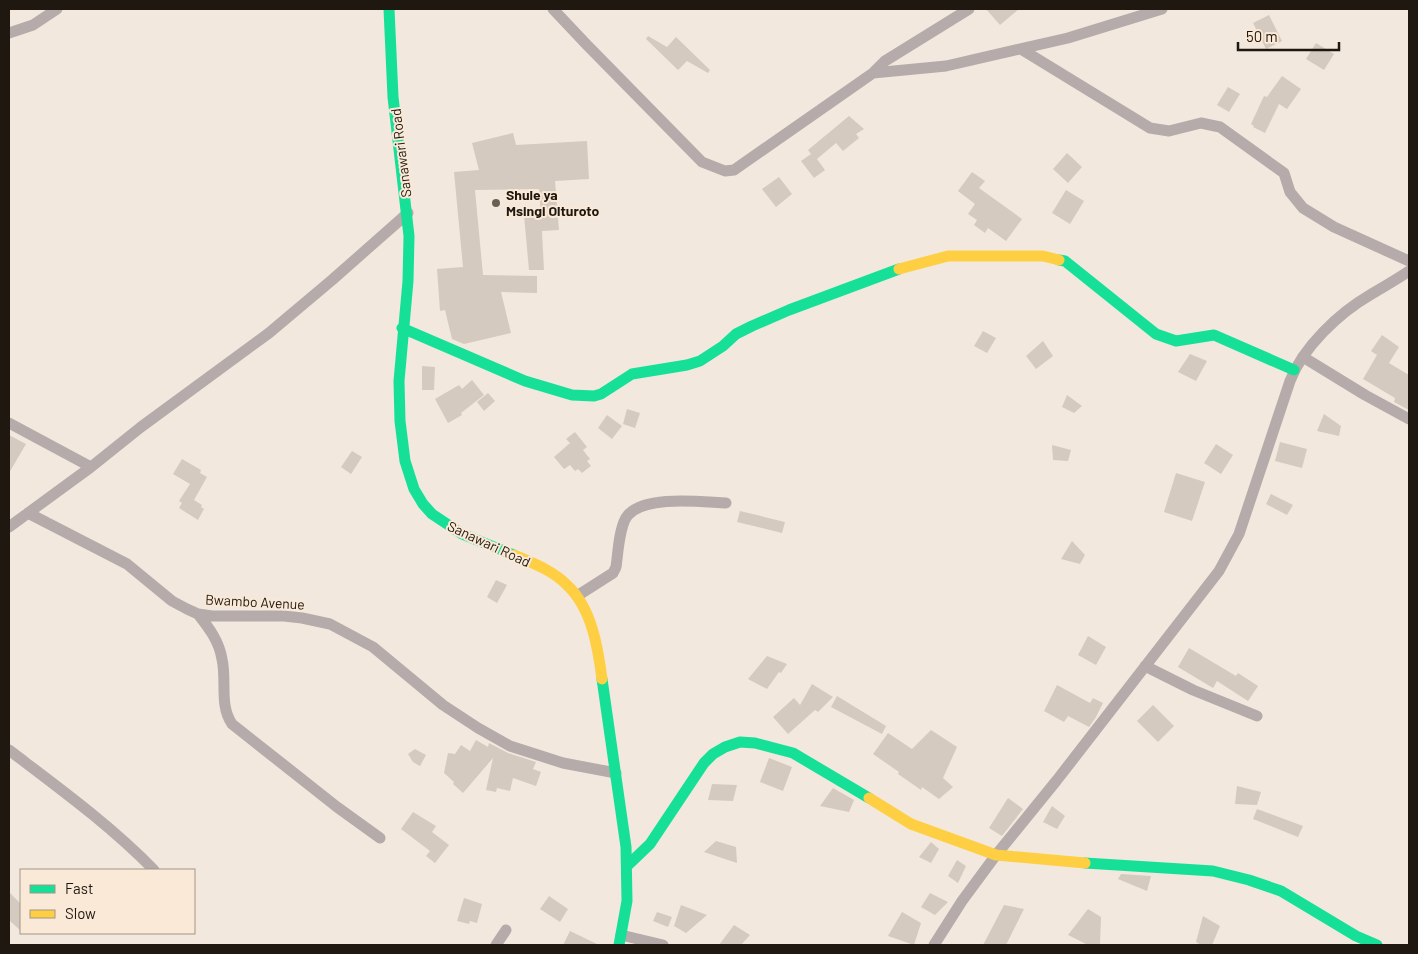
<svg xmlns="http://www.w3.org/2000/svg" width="1418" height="954" font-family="Barlow,sans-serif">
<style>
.building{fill:#d5cabf}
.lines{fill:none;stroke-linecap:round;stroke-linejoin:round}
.street{stroke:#b4abaa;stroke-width:11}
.fast{stroke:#16e098;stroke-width:11}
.slow{stroke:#ffcf43;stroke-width:11}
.poi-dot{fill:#686159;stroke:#fae9d6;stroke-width:2}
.labels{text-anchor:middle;stroke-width:4;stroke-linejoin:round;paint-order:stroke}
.street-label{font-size:14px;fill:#1e1811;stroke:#fae9d6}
.poi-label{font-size:14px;font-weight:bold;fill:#1e1811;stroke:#fae9d6;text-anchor:start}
</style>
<rect width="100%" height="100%" fill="#f2e8de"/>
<path class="building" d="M 986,9 L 1019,9 L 1000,25 Z
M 1269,15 L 1282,41 L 1266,49 L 1253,23 Z
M 648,36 L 667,47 L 676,37 L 710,70 L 708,73 L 687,61 L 678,70 L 646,39 Z
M 1316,43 L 1334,54 L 1324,70 L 1306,59 Z
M 1282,76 L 1301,89 L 1287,109 L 1279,104 L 1265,133 L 1253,127 L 1254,126 L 1251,124 L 1264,96 L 1267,97 Z
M 1228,87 L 1240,94 L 1229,112 L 1217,105 Z
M 849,116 L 864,129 L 856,134 L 859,138 L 843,151 L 836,143 L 817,159 L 825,170 L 814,178 L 801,161 L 811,154 L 808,150 Z
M 513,133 L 516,145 L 587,141 L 589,179 L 555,181 L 559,230 L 542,231 L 544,270 L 529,270 L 524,215 L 541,214 L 539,189 L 475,190 L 483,275 L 537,276 L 537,293 L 501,292 L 511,333 L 464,344 L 452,339 L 445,310 L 440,311 L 437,269 L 463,267 L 454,172 L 479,170 L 472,143 Z
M 1067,153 L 1082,167 L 1068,183 L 1053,169 Z
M 972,172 L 985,181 L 979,188 L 1022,219 L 1006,241 L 988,228 L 985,233 L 974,225 L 977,220 L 968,214 L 975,204 L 958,191 Z
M 779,177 L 792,194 L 776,207 L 762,189 Z
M 1066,190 L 1084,201 L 1070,224 L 1052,213 Z
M 983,331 L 996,338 L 987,353 L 974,346 Z
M 1382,335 L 1399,347 L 1389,363 L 1409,375 L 1409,410 L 1394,402 L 1395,398 L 1363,379 L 1377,355 L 1371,351 Z
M 1043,341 L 1053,356 L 1036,369 L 1026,356 Z
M 1190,354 L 1207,361 L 1196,381 L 1178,372 Z
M 422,366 L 435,367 L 434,390 L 422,390 Z
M 472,380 L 484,395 L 461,413 L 462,415 L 448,423 L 435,399 L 459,385 L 462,389 Z
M 488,393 L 495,401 L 484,411 L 477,402 Z
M 1067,395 L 1082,406 L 1074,413 L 1062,407 Z
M 627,409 L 640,413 L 635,428 L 623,424 Z
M 1324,414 L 1341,426 L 1339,436 L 1317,431 Z
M 607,415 L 622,426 L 612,439 L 598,428 Z
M 575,432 L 587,447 L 583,450 L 590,459 L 587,461 L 591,466 L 582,473 L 578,469 L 575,471 L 570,465 L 564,469 L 554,457 L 570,443 L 566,439 Z
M 9,435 L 26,444 L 9,473 Z
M 1280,442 L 1307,449 L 1302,468 L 1275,461 Z
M 1216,444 L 1233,455 L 1221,474 L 1204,463 Z
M 1052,445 L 1071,450 L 1068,461 L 1053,460 Z
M 352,451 L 362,457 L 351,474 L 341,467 Z
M 182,459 L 201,470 L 200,473 L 207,477 L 194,500 L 202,505 L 201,507 L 204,509 L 198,520 L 179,508 L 182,503 L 179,501 L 190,484 L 173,474 Z
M 1176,473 L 1205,482 L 1192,521 L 1164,512 Z
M 1271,494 L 1293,505 L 1287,515 L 1266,504 Z
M 740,511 L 785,522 L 782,533 L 737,522 Z
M 1072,541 L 1085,555 L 1080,564 L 1061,559 Z
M 496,580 L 507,585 L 497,603 L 487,597 Z
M 1088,636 L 1106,647 L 1096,665 L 1078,655 Z
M 1189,648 L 1236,676 L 1238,673 L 1258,686 L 1248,701 L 1217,681 L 1213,688 L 1178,667 Z
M 767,656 L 787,664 L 781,673 L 779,672 L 767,689 L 748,679 Z
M 812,684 L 833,697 L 818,712 L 815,710 L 788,734 L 773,717 L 794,698 L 800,705 Z
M 1057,685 L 1090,703 L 1093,698 L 1103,703 L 1096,717 L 1089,727 L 1068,716 L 1064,722 L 1044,711 Z
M 837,696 L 886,726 L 882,734 L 831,707 Z
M 1153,705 L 1174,726 L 1158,742 L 1137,721 Z
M 931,730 L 957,747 L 943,778 L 953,787 L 939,799 L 922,787 L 921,790 L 898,774 L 899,772 L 873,754 L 888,733 L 912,749 Z
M 476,740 L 488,747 L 489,743 L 508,753 L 536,762 L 533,769 L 541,772 L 536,786 L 513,778 L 510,791 L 497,788 L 496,792 L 486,790 L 493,758 L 463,793 L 453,784 L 454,782 L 444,773 L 448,753 L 455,754 L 461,745 L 470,751 Z
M 415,749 L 426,755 L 420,766 L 413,762 L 408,754 Z
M 769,758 L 792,767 L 783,791 L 760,782 Z
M 712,784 L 737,785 L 733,801 L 708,800 Z
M 1237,786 L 1261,792 L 1257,805 L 1235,804 Z
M 833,788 L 854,800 L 849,812 L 820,806 Z
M 1008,798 L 1023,809 L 1002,836 L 989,828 Z
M 1052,806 L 1065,816 L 1057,829 L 1043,822 Z
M 1257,809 L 1303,826 L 1298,837 L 1253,819 Z
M 413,812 L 436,826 L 432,832 L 449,845 L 435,863 L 426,856 L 430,851 L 401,829 Z
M 716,841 L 736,847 L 737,863 L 704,852 Z
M 931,842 L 939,849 L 931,863 L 919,857 Z
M 957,860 L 966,866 L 958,883 L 948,876 Z
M 1121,874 L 1151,876 L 1147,891 L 1118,879 Z
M 9,892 L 21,904 L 21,931 L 9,920 Z
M 930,893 L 948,902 L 935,915 L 921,907 Z
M 549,896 L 568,909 L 560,922 L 540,909 Z
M 464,898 L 482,904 L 477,923 L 470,921 L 469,924 L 457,921 Z
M 681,905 L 707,915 L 686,933 L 674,926 Z
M 1004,905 L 1024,909 L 1006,945 L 983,945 Z
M 1088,909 L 1101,917 L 1100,945 L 1088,945 L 1068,935 Z
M 657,912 L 672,917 L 668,927 L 653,921 Z
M 902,912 L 921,923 L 914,945 L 888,936 Z
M 1203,916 L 1220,926 L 1212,945 L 1201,945 L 1196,942 Z
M 734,925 L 750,935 L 741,945 L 719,945 Z
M 570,931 L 599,945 L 563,945 Z"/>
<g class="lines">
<path class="street" d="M 553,9 L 587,45 L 702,162 L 725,171 L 734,170 L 873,73 L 885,61 L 969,9
M 9,33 L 33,25 L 57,9
M 1021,49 L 1150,128 L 1169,131 L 1201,123 L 1220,127 L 1284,173 L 1290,192 L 1303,208 L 1334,227 L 1409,261
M 873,73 L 946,66 L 1068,38 L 1162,9
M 1303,357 L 1365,395 L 1409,419
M 9,423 L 91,467
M 28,513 L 127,564 L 172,601 L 187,609 L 198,614 L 212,616 L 284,616 L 302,618 L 330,624 L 373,647 L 443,705 L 478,728 L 510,746 L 563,763 L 616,773
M 9,527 L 91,467 L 141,427 L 269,333 L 332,280 L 408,213
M 577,596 L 613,573 L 616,567 C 618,554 619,525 628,515 C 646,495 701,502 726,503
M 198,614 C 209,628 219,641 222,659 C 227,681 219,705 232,724 L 337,807 L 380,838
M 1145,666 L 1193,690 L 1257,716
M 9,750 C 59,788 110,825 154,870
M 621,935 L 663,945
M 496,945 L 506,930
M 934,945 L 962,901 L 996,855 L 1057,780 L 1219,571 L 1239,534 L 1290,381 C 1303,347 1339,313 1370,295 C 1383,287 1396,280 1409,271"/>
<path class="fast" d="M 389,9 L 393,97 L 409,236 L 408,281 L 399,381 L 400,421 L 405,461 L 414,489 L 423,504 L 432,514 L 462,534 L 514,555
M 1059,260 L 1065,261 L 1156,334 L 1176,341 L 1214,335 L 1294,370
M 402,328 L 525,381 L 572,395 L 594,396 L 601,394 L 632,374 L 687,365 L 700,361 L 723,346 L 736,334 L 752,326 L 789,310 L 899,269
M 602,679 L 626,847 L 627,901 L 619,945
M 1085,863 L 1213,871 L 1249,880 L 1281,891 L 1356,936 L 1377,945
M 627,866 L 650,844 L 704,763 L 713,754 L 725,747 L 740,742 L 755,743 L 793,753 L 869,798"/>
<path class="slow" d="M 899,269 L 948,256 L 1043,256 L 1059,260
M 514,555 C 533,563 554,571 568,586 C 592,609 598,648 602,679
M 869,798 L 911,824 L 996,855 L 1085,863"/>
</g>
<circle class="poi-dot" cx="496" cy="203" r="5"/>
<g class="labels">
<g class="street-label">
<text transform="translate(401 153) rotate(-97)" y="5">Sanawari Road</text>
<text transform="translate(489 544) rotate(25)" y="5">Sanawari Road</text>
<text transform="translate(255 602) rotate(3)" y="5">Bwambo Avenue</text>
</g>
<g class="poi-label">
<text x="506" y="200">Shule ya<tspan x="506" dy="16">Msingi Olturoto</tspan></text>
</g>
</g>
<rect width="1418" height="954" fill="none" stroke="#1e1811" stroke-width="20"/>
<rect x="20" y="869" width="175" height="65" fill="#fae9d6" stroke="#a29587"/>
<rect x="30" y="885" width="25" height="8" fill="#16e098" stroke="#a29587"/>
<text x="65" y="894" font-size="15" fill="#1e1811">Fast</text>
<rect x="30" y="910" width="25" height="8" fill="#ffcf43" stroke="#a29587"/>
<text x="65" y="919" font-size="15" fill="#1e1811">Slow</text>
<path d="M1238 42v8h101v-8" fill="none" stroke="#1e1811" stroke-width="2.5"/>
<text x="1246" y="42" font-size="15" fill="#1e1811" stroke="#fae9d6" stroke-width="4" paint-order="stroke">50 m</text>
</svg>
